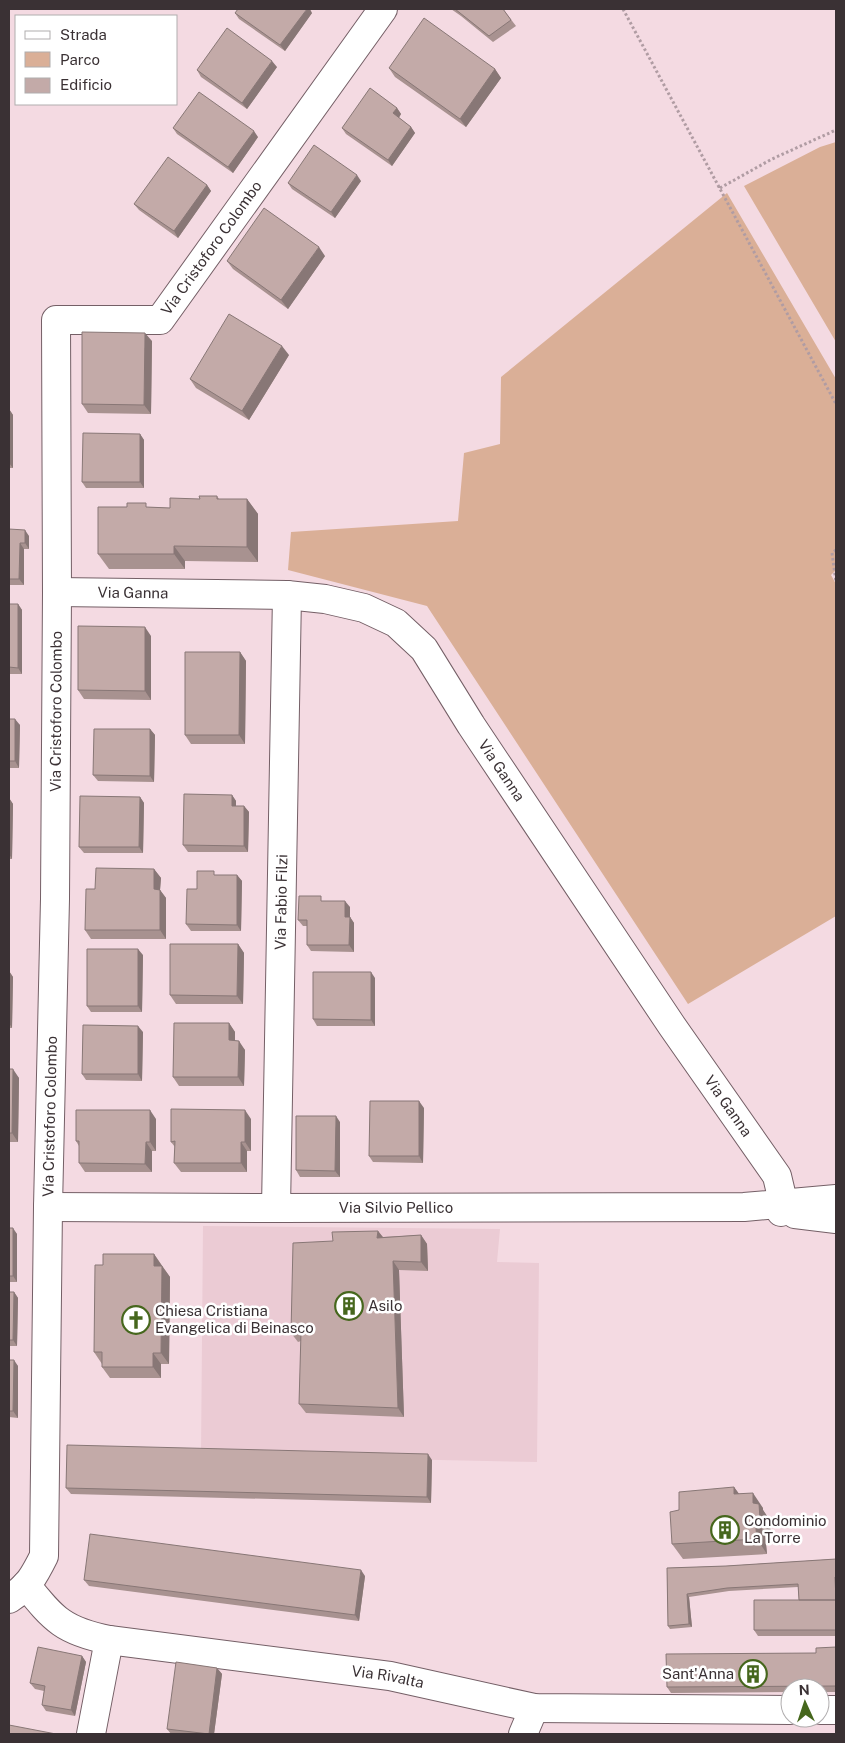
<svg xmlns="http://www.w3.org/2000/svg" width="845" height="1743" font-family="'Public Sans',sans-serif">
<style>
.built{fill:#ebcbd4}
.green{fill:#daaf97}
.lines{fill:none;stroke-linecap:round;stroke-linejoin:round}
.minor-casing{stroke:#745f66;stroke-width:30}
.path{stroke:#b09ca3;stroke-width:3;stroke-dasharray:2.5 2.5;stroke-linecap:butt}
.minor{stroke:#fff;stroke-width:28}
.wall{fill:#a89290}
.shaded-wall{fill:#887776}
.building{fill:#c3aaa8;stroke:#887776}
.labels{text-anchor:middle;stroke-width:5;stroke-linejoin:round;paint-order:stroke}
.street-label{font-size:15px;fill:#3a3134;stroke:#fff}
.poi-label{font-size:15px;fill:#3a3134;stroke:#fff;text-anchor:start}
</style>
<rect width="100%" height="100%" fill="#f4dae2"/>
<path class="built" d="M 203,1226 L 500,1229 L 497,1262 L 539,1263 L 537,1462 L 201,1455 Z"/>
<path class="green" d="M 836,142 L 836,342 L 744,186 L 820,147 Z
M 727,193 L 836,379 L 836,570 L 831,575 L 836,584 L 836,916 L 688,1004 L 427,606 L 288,570 L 291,532 L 458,521 L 464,453 L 500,444 L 501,377 Z"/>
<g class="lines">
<defs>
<g id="minor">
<path id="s1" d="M 57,592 L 287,595 L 325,599 L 364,608 L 396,623 L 424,649 L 471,725 L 672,1026 L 777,1176 L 781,1193 L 781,1212"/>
<path id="s2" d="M 48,1207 L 276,1208 L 744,1207 L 836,1199"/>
<path id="s3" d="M 276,1208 L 287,595"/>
<path d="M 795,1214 L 836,1219"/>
<path id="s4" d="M 26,1585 C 54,1620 64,1631 109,1640 L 390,1676 L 534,1708 L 790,1710"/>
<path id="s5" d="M 9,1599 C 29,1586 34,1576 44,1556 L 48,1207 L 55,899 L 57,592 L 56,320 L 160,320 L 383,9"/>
<path d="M 820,1710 L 836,1710"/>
<path d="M 91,1734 L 109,1640"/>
<path d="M 523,1734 L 534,1708"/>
</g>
</defs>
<use href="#minor" class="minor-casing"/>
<path class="path" d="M 623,9 L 836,404
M 720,188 L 772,159 L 836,130
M 836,550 L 832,553 L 836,582"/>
<use href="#minor" class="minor"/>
</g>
<path class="wall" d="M 451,9 L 503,9 L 516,26 L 493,42 L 461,16 Z
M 235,13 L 312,13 L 285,51 L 239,19 Z
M 277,67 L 247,109 L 201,77 L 197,70 Z
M 389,68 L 495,69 L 501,78 L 466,127 L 395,77 Z
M 397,108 L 401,114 L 399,118 L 411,127 L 415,133 L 392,166 L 346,134 L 342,128 Z
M 173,128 L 258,137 L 233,173 L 177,134 Z
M 361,181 L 335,218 L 292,189 L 288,183 Z
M 207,185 L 211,191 L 178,238 L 139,210 L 134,204 Z
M 325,256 L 288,309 L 233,269 L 227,261 Z
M 152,341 L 151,414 L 88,413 L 82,404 Z
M 289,355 L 249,420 L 196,388 L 190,379 Z
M 9,409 L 13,415 L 13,468 L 10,468 L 10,496 L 9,496 Z
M 140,434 L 144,440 L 144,488 L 86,488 L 82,482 Z
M 217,496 L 219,499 L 247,499 L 258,514 L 258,562 L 185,561 L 185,569 L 109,569 L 98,554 L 149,507 L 170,508 L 200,499 Z
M 9,529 L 29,536 L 29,549 L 24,549 L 24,585 L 9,585 Z
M 9,604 L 18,604 L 22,610 L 22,674 L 9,674 Z
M 151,636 L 151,700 L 84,699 L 78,690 Z
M 240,652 L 246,661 L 245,744 L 191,744 L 185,735 Z
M 9,719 L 20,725 L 19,768 L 9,768 Z
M 150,729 L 155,735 L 154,782 L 98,781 L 93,775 Z
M 232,795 L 236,801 L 236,806 L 244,806 L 249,812 L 248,852 L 188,852 L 183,845 Z
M 140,797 L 144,803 L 143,853 L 84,853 L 79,847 Z
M 9,798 L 13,804 L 12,859 L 9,859 Z
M 154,869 L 161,878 L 160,890 L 166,898 L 166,939 L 91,939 L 85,930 L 95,889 Z
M 216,875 L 237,875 L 242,881 L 241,931 L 191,931 L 186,924 L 197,889 Z
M 325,901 L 350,907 L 350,917 L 354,923 L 354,952 L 311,951 L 307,945 L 307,926 L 303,926 L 298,920 Z
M 238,944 L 244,953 L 243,1004 L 176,1004 L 170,995 Z
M 143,955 L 142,1012 L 91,1012 L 87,1006 Z
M 9,971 L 13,977 L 12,1028 L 9,1028 Z
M 375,978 L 375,1026 L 317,1026 L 313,1019 Z
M 229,1023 L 235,1032 L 235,1041 L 245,1050 L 244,1086 L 179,1086 L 173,1077 Z
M 143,1032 L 142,1081 L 86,1080 L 82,1074 Z
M 9,1069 L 19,1078 L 18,1142 L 9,1142 Z
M 424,1108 L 423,1163 L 373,1162 L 369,1156 Z
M 156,1119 L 156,1151 L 152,1151 L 152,1172 L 85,1172 L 79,1163 L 79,1146 L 76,1141 Z
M 251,1119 L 251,1151 L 247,1151 L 247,1172 L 181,1172 L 174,1163 L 175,1147 L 171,1142 Z
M 340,1122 L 340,1177 L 300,1177 L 296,1170 Z
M 9,1228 L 17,1234 L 17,1282 L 9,1282 Z
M 378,1231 L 383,1237 L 421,1235 L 427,1244 L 428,1271 L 399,1270 L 404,1417 L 306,1413 L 299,1404 L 301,1341 L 298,1342 L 291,1333 L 333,1241 Z
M 154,1254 L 170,1277 L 169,1364 L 161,1364 L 161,1378 L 110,1378 L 102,1367 L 102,1364 L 94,1352 L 103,1265 Z
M 9,1292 L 14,1292 L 18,1298 L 17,1346 L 9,1346 Z
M 9,1360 L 18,1366 L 18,1418 L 9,1417 Z
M 432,1460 L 431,1503 L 71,1494 L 66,1488 Z
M 734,1487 L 739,1494 L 763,1508 L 763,1510 L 769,1519 L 771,1534 L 765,1534 L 767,1554 L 683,1559 L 672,1544 L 679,1510 Z
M 836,1559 L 836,1636 L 758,1636 L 754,1630 L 799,1600 L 798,1587 L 729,1591 L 689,1597 L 692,1627 L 670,1629 L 668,1626 L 667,1568 L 726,1566 Z
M 365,1576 L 359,1621 L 89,1586 L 84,1580 Z
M 836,1647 L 836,1692 L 820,1692 L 820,1688 L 790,1688 L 790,1692 L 671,1693 L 667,1687 L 816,1653 Z
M 82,1656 L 86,1662 L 75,1716 L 46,1711 L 42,1705 L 44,1691 L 35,1689 L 30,1683 Z
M 217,1668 L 222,1674 L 214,1734 L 171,1734 L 167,1729 Z"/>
<path class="shaded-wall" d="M 307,9 L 310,9 L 312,13 L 285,51 L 280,45 Z
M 272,61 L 277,67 L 247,109 L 242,103 Z
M 495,69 L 501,78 L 466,127 L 460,119 Z
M 397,108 L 401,114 L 397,120 L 393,113 Z
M 411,127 L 415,133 L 392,166 L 388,160 Z
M 254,131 L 258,137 L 233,173 L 228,167 Z
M 357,175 L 361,181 L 335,218 L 331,212 Z
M 207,185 L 211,191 L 178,238 L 174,231 Z
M 319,247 L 325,256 L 288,309 L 281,300 Z
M 145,333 L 152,341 L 151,414 L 144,405 Z
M 282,346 L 289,355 L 249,420 L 242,411 Z
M 9,409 L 13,415 L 13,468 L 9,463 Z
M 140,434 L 144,440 L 144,488 L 140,482 Z
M 9,467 L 10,468 L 10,496 L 9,494 Z
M 247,499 L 258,514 L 258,562 L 247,547 Z
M 25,530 L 29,536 L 29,549 L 25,543 Z
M 20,543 L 24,549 L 24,585 L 19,579 Z
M 174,546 L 185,561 L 185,569 L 174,554 Z
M 18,604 L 22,610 L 22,674 L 18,668 Z
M 145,627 L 151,636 L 151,700 L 145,691 Z
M 240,652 L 246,661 L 245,744 L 239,735 Z
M 15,719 L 20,725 L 19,768 L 15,761 Z
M 150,729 L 155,735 L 154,782 L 150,776 Z
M 232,795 L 236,801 L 236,812 L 232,806 Z
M 140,797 L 144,803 L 143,853 L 139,847 Z
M 9,798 L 13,804 L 12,859 L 9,854 Z
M 244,806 L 249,812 L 248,852 L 244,846 Z
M 154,869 L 161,878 L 160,890 L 166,898 L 166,939 L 160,930 L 154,889 Z
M 237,875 L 242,881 L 241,931 L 237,925 Z
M 345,901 L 350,907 L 350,917 L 354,923 L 354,952 L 349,945 L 345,917 Z
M 238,944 L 244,953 L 243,1004 L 237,996 Z
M 138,949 L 143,955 L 142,1012 L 138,1006 Z
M 9,971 L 13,977 L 12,1028 L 9,1023 Z
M 371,972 L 375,978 L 375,1026 L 371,1020 Z
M 229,1023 L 235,1032 L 235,1049 L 229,1040 Z
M 138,1026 L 143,1032 L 142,1081 L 138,1074 Z
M 239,1041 L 245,1050 L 244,1086 L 238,1077 Z
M 13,1069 L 19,1078 L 18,1142 L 12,1133 Z
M 419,1101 L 424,1108 L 423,1163 L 419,1156 Z
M 150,1110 L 156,1119 L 156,1151 L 150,1142 Z
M 245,1110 L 251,1119 L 251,1151 L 245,1142 Z
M 336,1116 L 340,1122 L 340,1177 L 335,1171 Z
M 146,1142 L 152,1151 L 152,1172 L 145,1164 Z
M 241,1142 L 247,1151 L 247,1172 L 241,1163 Z
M 13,1228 L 17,1234 L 17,1282 L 13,1276 Z
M 378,1231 L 385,1240 L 377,1238 Z
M 421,1235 L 427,1244 L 428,1271 L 421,1262 Z
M 154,1254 L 162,1266 L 154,1266 Z
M 393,1261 L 399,1270 L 404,1417 L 398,1408 Z
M 162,1266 L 170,1277 L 169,1364 L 161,1353 Z
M 14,1292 L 18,1298 L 17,1346 L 13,1340 Z
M 153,1353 L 161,1364 L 161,1378 L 153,1367 Z
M 14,1360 L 18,1366 L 18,1418 L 13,1411 Z
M 428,1454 L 432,1460 L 431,1503 L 427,1497 Z
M 734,1487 L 745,1502 L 734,1494 Z
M 753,1493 L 763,1508 L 763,1510 L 769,1519 L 771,1534 L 760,1519 L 753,1503 Z
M 755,1519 L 765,1534 L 767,1554 L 757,1539 Z
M 361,1570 L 365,1576 L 359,1621 L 355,1615 Z
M 687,1594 L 689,1597 L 692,1627 L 689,1624 Z
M 82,1656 L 86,1662 L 75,1716 L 71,1710 Z
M 217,1668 L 222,1674 L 214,1734 L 209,1734 Z"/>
<path class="building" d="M 238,9 L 307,9 L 280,45 L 235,13 Z
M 455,9 L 503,9 L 511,20 L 489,36 Z
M 424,18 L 495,69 L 460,119 L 389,68 Z
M 227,28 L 272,61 L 242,103 L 197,70 Z
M 370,88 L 397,108 L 393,113 L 411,127 L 388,160 L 342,128 Z
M 199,92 L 254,131 L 228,167 L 173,128 Z
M 314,145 L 357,175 L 331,212 L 288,183 Z
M 168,157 L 207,185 L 174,231 L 134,204 Z
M 264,208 L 319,247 L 281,300 L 227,261 Z
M 229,314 L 282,346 L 242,411 L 190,379 Z
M 82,332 L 145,333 L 144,405 L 82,404 Z
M 83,433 L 140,434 L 140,482 L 82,482 Z
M 199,496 L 217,496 L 217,499 L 247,499 L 247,547 L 174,546 L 174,554 L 98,554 L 98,507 L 127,507 L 127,503 L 146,503 L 146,507 L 170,508 L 170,498 L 200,499 Z
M 9,529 L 25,530 L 25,543 L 20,543 L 19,579 L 9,579 Z
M 9,604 L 18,604 L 18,668 L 9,667 Z
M 78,626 L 145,627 L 145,691 L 78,690 Z
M 185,652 L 240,652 L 239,735 L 185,735 Z
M 9,719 L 15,719 L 15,761 L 9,761 Z
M 94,729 L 150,729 L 150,776 L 93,775 Z
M 184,794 L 232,795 L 232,806 L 244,806 L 244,846 L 183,845 Z
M 80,796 L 140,797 L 139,847 L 79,847 Z
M 96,868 L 154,869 L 154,889 L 160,890 L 160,930 L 85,930 L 86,889 L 95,889 Z
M 197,871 L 214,871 L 214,875 L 237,875 L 237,925 L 186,924 L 187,889 L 197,889 Z
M 299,896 L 321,896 L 321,901 L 345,901 L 345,917 L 350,917 L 349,945 L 307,945 L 307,920 L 298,920 Z
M 170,944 L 238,944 L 237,996 L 170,995 Z
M 87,949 L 138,949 L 138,1006 L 87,1006 Z
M 313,972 L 371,972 L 371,1020 L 313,1019 Z
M 174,1023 L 229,1023 L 229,1040 L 239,1041 L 238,1077 L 173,1077 Z
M 83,1025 L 138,1026 L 138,1074 L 82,1074 Z
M 9,1069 L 13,1069 L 12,1133 L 9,1133 Z
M 370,1101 L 419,1101 L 419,1156 L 369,1156 Z
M 171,1109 L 245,1110 L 245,1142 L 241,1142 L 241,1163 L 174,1163 L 175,1141 L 171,1142 Z
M 76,1110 L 150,1110 L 150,1142 L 146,1142 L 145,1164 L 79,1163 L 79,1141 L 76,1141 Z
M 296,1116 L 336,1116 L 335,1171 L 296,1170 Z
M 9,1228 L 13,1228 L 13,1276 L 9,1276 Z
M 378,1231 L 377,1238 L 421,1235 L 421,1262 L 393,1261 L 398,1408 L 299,1404 L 301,1332 L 291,1333 L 293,1243 L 333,1241 L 332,1232 Z
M 103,1254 L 154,1254 L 154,1266 L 162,1266 L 161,1353 L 153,1353 L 153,1367 L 102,1367 L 102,1352 L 94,1352 L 95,1265 L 103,1265 Z
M 9,1292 L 14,1292 L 13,1340 L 9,1340 Z
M 9,1360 L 14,1360 L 13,1411 L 9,1411 Z
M 67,1445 L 428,1454 L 427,1497 L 66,1488 Z
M 734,1487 L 734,1494 L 753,1493 L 753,1503 L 759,1504 L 760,1519 L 755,1519 L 757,1539 L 672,1544 L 670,1512 L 679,1510 L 679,1492 Z
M 90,1534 L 361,1570 L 355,1615 L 84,1580 Z
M 836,1559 L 836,1577 L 835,1577 L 836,1600 L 799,1600 L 798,1584 L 727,1588 L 687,1594 L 689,1624 L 668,1626 L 667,1568 L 726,1566 Z
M 754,1600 L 836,1600 L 836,1630 L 754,1630 Z
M 38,1647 L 82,1656 L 71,1710 L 42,1705 L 45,1686 L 30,1683 Z
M 836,1647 L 836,1686 L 667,1687 L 666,1654 L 816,1653 L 816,1648 Z
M 176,1662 L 217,1668 L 209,1734 L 167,1729 Z
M 9,1725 L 56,1734 L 9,1734 Z"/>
<defs>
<symbol id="building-ring" viewBox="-11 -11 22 22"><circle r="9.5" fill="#fff" stroke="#46671d" stroke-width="1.5"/><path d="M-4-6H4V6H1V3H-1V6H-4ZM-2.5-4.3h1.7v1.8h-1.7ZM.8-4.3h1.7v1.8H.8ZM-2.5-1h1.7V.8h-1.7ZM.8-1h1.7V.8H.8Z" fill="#46671d"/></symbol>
<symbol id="church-ring" viewBox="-11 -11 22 22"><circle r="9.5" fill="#fff" stroke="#46671d" stroke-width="1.5"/><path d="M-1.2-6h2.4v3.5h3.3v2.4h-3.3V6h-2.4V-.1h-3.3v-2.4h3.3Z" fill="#46671d"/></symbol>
</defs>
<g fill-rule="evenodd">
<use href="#building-ring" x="333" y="1290" width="32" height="32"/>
<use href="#church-ring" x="120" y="1304" width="32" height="32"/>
<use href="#building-ring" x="709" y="1514" width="32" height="32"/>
<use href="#building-ring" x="737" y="1658" width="32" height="32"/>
</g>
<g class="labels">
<g class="street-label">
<text dy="5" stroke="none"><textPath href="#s5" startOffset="1485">Via Cristoforo Colombo</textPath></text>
<text dy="5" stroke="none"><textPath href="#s1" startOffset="76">Via Ganna</textPath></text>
<text dy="5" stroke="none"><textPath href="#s5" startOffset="901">Via Cristoforo Colombo</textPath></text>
<text dy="5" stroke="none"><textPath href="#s1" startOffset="526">Via Ganna</textPath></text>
<text dy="5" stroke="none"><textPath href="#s3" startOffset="306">Via Fabio Filzi</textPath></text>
<text dy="5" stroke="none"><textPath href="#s1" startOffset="931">Via Ganna</textPath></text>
<text dy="5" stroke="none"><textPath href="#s5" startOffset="496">Via Cristoforo Colombo</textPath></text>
<text dy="5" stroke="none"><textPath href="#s2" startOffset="348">Via Silvio Pellico</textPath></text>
<text dy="5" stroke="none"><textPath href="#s4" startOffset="384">Via Rivalta</textPath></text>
</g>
<g class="poi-label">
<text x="368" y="1311">Asilo</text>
<text x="155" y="1316">Chiesa Cristiana<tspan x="155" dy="17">Evangelica di Beinasco</tspan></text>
<text x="744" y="1526">Condominio<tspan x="744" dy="17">La Torre</tspan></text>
<text x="734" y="1679" text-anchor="end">Sant'Anna</text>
</g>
</g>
<rect width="845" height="1743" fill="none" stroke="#3a3134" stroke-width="20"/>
<rect x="15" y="15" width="162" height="90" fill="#ffffff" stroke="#b0adae"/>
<rect x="25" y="31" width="25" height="8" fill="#ffffff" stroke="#b0adae"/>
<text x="60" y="40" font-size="15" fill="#3a3134">Strada</text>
<rect x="25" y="52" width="25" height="15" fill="#daaf97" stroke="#b0adae"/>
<text x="60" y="65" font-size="15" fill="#3a3134">Parco</text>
<rect x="25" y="78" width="25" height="15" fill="#c3aaa8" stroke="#b0adae"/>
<text x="60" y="90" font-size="15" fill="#3a3134">Edificio</text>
<g transform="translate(805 1703) rotate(357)"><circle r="24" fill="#ffffff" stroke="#b0adae"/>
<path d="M0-4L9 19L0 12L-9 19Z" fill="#46671d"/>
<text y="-8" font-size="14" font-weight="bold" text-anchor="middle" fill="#3a3134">N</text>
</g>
</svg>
